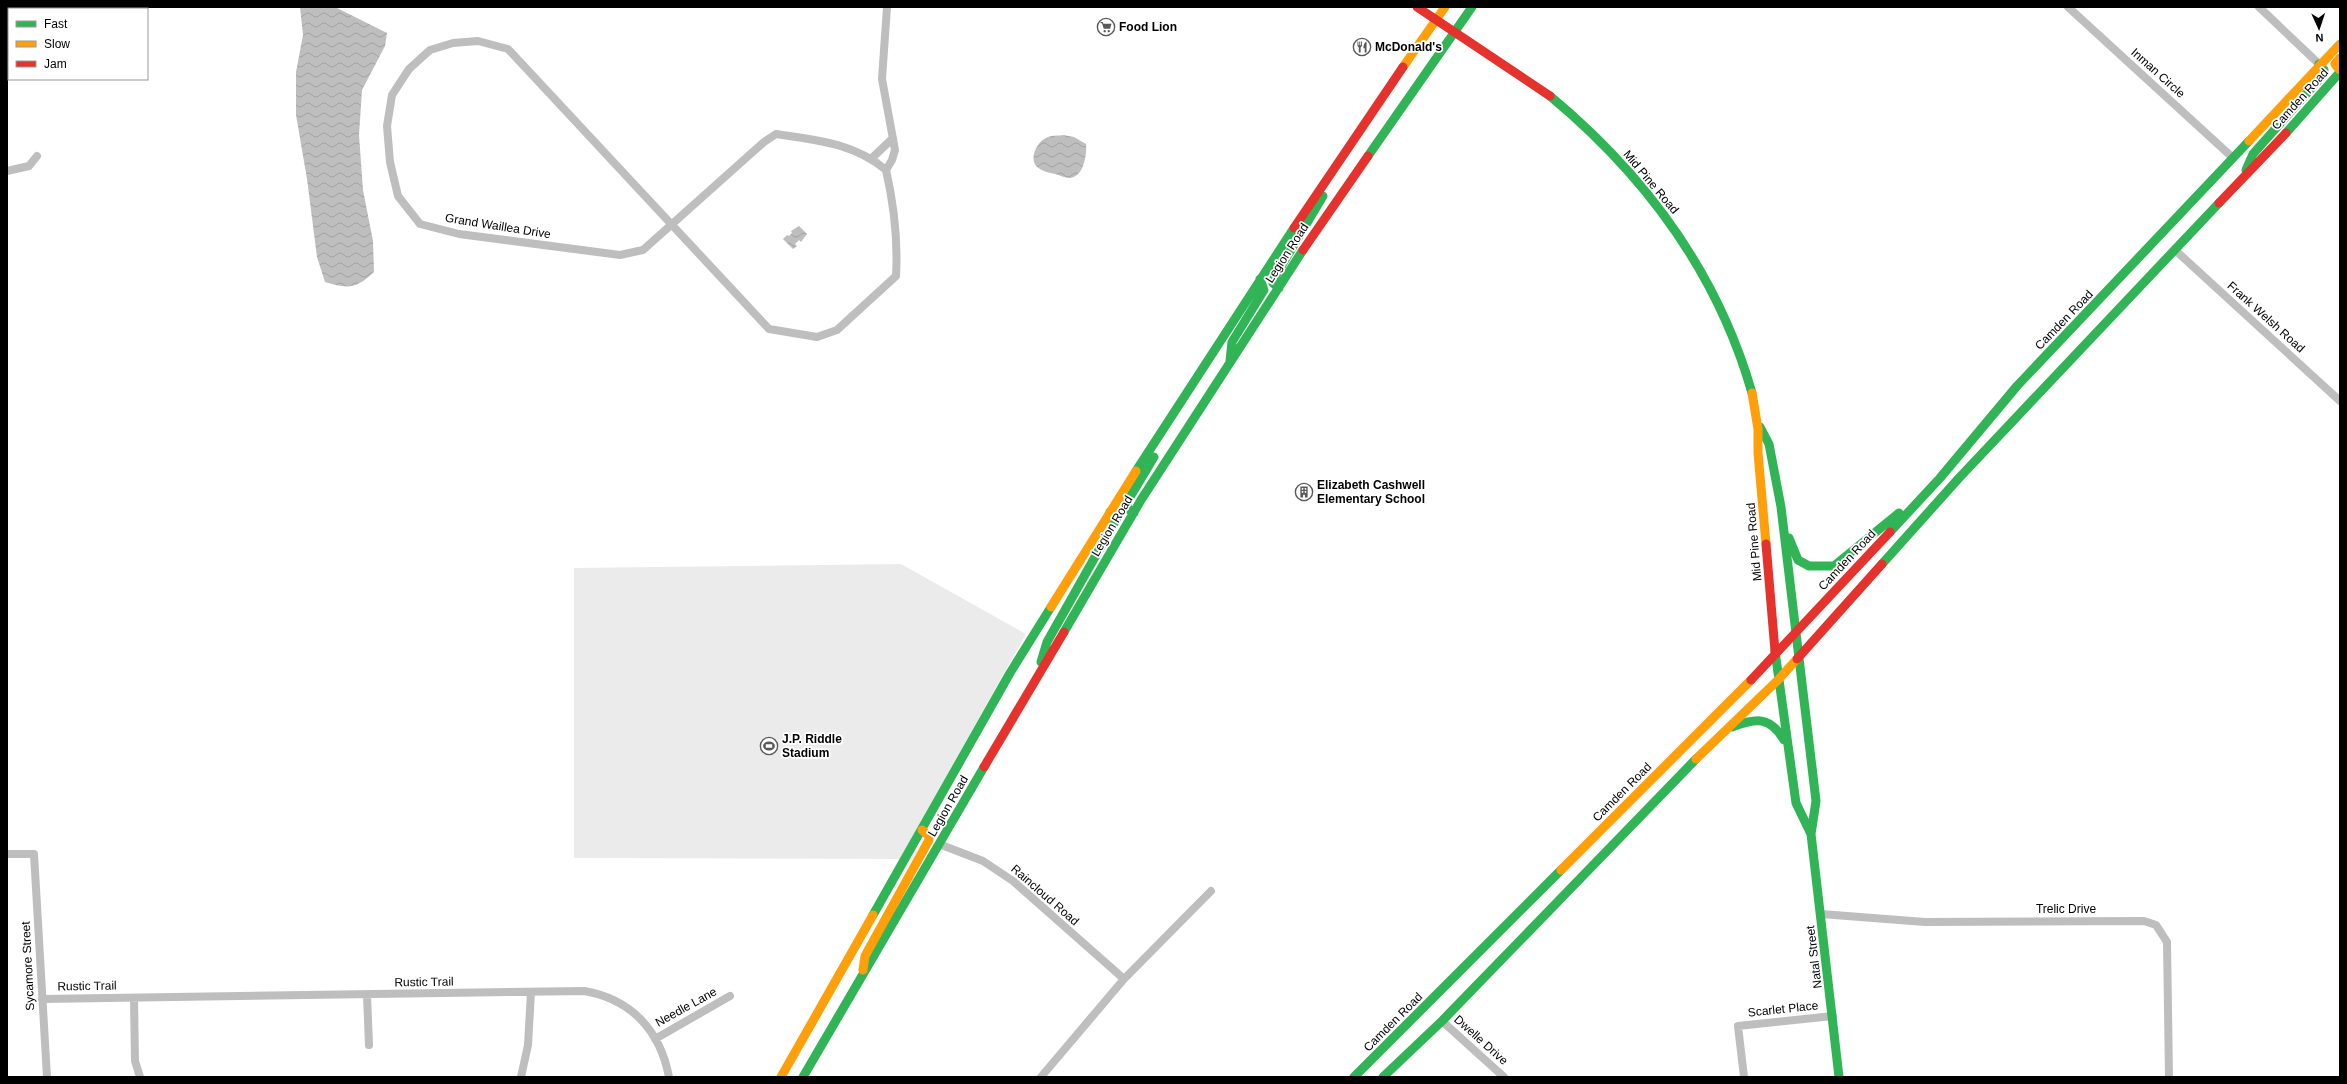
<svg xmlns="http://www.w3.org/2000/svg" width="2347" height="1084" font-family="Helvetica,sans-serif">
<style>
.pitch{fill:#ebebeb}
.water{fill:url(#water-waves)}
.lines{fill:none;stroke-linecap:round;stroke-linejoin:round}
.street{stroke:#bebebe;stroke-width:8}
.fast{stroke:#30b455;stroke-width:9}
.slow{stroke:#ff9f0a;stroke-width:9}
.jam{stroke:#e5322d;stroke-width:9}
.labels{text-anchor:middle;stroke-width:3.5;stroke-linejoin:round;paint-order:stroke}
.poi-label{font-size:12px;font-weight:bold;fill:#000;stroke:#fff;text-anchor:start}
.street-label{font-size:12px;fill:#000;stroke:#fff}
</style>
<defs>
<pattern id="water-waves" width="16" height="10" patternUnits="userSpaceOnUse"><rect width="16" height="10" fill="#bebebe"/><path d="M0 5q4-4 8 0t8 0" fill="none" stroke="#a2a2a2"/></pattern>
</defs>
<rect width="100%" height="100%" fill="#fff"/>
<path class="pitch" d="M 901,564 L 1026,634 L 900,859 L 574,858 L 574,568 Z"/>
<path class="water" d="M 300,7 L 335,7 L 387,33 L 385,46 L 362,90 L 359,135 L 363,190 L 373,241 L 374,272 C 357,289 347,289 325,282 L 317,257 L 307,179 L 296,115 L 296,72 L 303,35 Z
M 1063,135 L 1074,137 L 1086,144 C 1087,154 1084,177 1070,178 C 1065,178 1059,175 1055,174 C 1049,173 1042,171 1037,167 C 1028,158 1038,140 1048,137 C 1052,135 1059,136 1063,135 Z
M 799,226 L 807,234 L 801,242 L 799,240 L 795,244 L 797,246 L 793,249 L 783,239 L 787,235 L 789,236 L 792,233 L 791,231 Z"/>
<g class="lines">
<path class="street" d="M 2068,7 L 2232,157
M 2259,7 L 2319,64
M 872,158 L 893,138
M 886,170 C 894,205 898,241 896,276 L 837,330 L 817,337 L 769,329 L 755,314 L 508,49 L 478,41 L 453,43 L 430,50 L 409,69 L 392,95 L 387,126 L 390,162 L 398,196 L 420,224 L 459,234 L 620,255 L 643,250 L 764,142 L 776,134 C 816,140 854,143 886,170
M 886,170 L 892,160 L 895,150 L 882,79 L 887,7
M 7,171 L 29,166 L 37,156
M 2175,250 L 2340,401
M 939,844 L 983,861 L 1013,881 L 1124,979
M 7,854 L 34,854 L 47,1077
M 1821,914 L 1925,922 L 2144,921 L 2156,925 L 2167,942 L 2169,1077
M 367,995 L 369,1045
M 134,998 L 135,1061 L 140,1077
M 42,999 L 584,991 C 631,999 660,1030 669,1077
M 1442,1021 L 1504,1077
M 655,1039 L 730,996
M 521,1077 L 528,1045 L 531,992
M 1041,1077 L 1124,979 L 1211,891
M 1744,1077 L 1738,1026 L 1833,1016"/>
<path class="fast" d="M 1550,96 C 1645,175 1718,274 1752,393
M 2286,133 L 2340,72
M 1368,156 L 1472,7
M 2246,170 L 2253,154 L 2323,75 L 2324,70 L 2319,64
M 1279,288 L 1273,283 L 1273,280 L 1323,196
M 1230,361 L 1232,342 L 1264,290 L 1260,279
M 1760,427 L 1769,444 L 1781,507 L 1816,801 L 1811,834
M 1136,471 L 1294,228
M 1134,513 L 1127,508 L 1127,502 L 1154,457
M 1890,532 L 1940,478 L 2017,386 L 2249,141
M 1789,538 L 1798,560 L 1809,566 L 1834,566 L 1899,513
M 1882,564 L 1959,478 L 2219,203
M 1064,632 L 1141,500 L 1303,250
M 1775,651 L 1796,803 L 1811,834 L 1839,1077
M 1041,662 L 1047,642 L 1117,518 L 1110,512
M 1732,727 C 1756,718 1770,716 1784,740
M 873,915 L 1010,673 L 1051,607
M 803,1077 L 984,767
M 1354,1077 L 1561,870
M 1383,1077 L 1442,1021 L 1696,759"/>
<path class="slow" d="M 2340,58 L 2335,64 L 2340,70
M 1403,67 L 1445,7
M 2249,141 L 2340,44
M 1752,393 L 1758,429 L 1758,453 L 1766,544
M 1051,607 L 1136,471
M 1696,759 L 1778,680 L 1797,659
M 1561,870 L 1751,680
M 863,970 L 865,956 L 929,840 L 929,836 L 922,830
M 781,1077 L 873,915"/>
<path class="jam" d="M 1417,7 L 1550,96
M 2219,203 L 2286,133
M 1294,228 L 1403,67
M 1303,250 L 1368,156
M 1766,544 L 1775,651
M 1797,659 L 1882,564
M 1751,680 L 1890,532
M 984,767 L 1064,632"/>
</g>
<defs>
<symbol id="supermarket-ring" viewBox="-11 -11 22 22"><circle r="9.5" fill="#fff" stroke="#595959" stroke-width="1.5"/><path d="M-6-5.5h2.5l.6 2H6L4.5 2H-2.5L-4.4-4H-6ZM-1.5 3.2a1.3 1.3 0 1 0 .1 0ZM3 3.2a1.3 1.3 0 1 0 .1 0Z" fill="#595959"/></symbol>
<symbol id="restaurant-ring" viewBox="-11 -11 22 22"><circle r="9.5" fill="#fff" stroke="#595959" stroke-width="1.5"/><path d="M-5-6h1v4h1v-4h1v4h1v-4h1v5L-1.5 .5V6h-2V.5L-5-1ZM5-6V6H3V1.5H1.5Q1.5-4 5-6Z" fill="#595959"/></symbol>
<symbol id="building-ring" viewBox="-11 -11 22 22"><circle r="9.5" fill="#fff" stroke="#595959" stroke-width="1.5"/><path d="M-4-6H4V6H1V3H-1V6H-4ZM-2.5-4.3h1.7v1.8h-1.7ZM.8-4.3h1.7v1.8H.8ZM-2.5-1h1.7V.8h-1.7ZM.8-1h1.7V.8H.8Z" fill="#595959"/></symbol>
<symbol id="stadium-ring" viewBox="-11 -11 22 22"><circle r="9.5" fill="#fff" stroke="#595959" stroke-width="1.5"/><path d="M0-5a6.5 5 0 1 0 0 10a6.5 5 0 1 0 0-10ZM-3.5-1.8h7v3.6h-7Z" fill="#595959"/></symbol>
</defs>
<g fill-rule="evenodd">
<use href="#supermarket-ring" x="1096" y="17" width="20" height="20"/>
<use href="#restaurant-ring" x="1352" y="37" width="20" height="20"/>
<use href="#building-ring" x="1294" y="482" width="20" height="20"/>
<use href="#stadium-ring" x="759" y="736" width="20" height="20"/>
</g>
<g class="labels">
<g class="poi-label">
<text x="1119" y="31">Food Lion</text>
<text x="1375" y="51">McDonald's</text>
<text x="1317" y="489">Elizabeth Cashwell<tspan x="1317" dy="14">Elementary School</tspan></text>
<text x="782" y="743">J.P. Riddle<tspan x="782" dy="14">Stadium</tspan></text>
</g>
<g class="street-label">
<text transform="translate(2158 73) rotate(42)" y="4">Inman Circle</text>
<text transform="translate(2300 99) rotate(-48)" y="4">Camden Road</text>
<text transform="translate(1651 182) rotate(50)" y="4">Mid Pine Road</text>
<text transform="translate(498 226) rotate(9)" y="4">Grand Waillea Drive</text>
<text transform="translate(1287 253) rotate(-57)" y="4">Legion Road</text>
<text transform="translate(2266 317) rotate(42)" y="4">Frank Welsh Road</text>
<text transform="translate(2064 320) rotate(-46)" y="4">Camden Road</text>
<text transform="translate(1112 526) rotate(-59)" y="4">Legion Road</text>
<text transform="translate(1754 542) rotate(-95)" y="4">Mid Pine Road</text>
<text transform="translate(1847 560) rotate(-47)" y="4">Camden Road</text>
<text transform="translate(1622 792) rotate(-45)" y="4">Camden Road</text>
<text transform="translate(948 806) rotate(-60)" y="4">Legion Road</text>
<text transform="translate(1045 895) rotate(41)" y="4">Raincloud Road</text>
<text x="2066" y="913">Trelic Drive</text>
<text transform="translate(1814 957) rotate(-97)" y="4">Natal Street</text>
<text transform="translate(28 966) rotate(-93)" y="4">Sycamore Street</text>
<text transform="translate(424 982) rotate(-1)" y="4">Rustic Trail</text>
<text transform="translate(87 986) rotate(-1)" y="4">Rustic Trail</text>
<text transform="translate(686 1007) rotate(-29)" y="4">Needle Lane</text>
<text transform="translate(1783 1009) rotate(-6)" y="4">Scarlet Place</text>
<text transform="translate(1393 1022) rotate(-45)" y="4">Camden Road</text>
<text transform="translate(1481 1040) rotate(42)" y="4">Dwelle Drive</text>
</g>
</g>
<rect width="2347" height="1084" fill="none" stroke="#000000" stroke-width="16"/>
<rect x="8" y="8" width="140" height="72" fill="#ffffff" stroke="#999999"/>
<rect x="16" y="21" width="20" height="6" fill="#30b455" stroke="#999999"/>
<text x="44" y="28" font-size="12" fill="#000000">Fast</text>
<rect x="16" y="41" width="20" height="6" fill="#ff9f0a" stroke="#999999"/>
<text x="44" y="48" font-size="12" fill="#000000">Slow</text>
<rect x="16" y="61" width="20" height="6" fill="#e5322d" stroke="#999999"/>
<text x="44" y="68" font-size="12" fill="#000000">Jam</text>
<g transform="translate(2319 28) rotate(177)" stroke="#ffffff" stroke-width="3" paint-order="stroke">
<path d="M0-3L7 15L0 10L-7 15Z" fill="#000000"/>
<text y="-6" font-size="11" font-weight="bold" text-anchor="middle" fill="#000000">N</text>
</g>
</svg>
